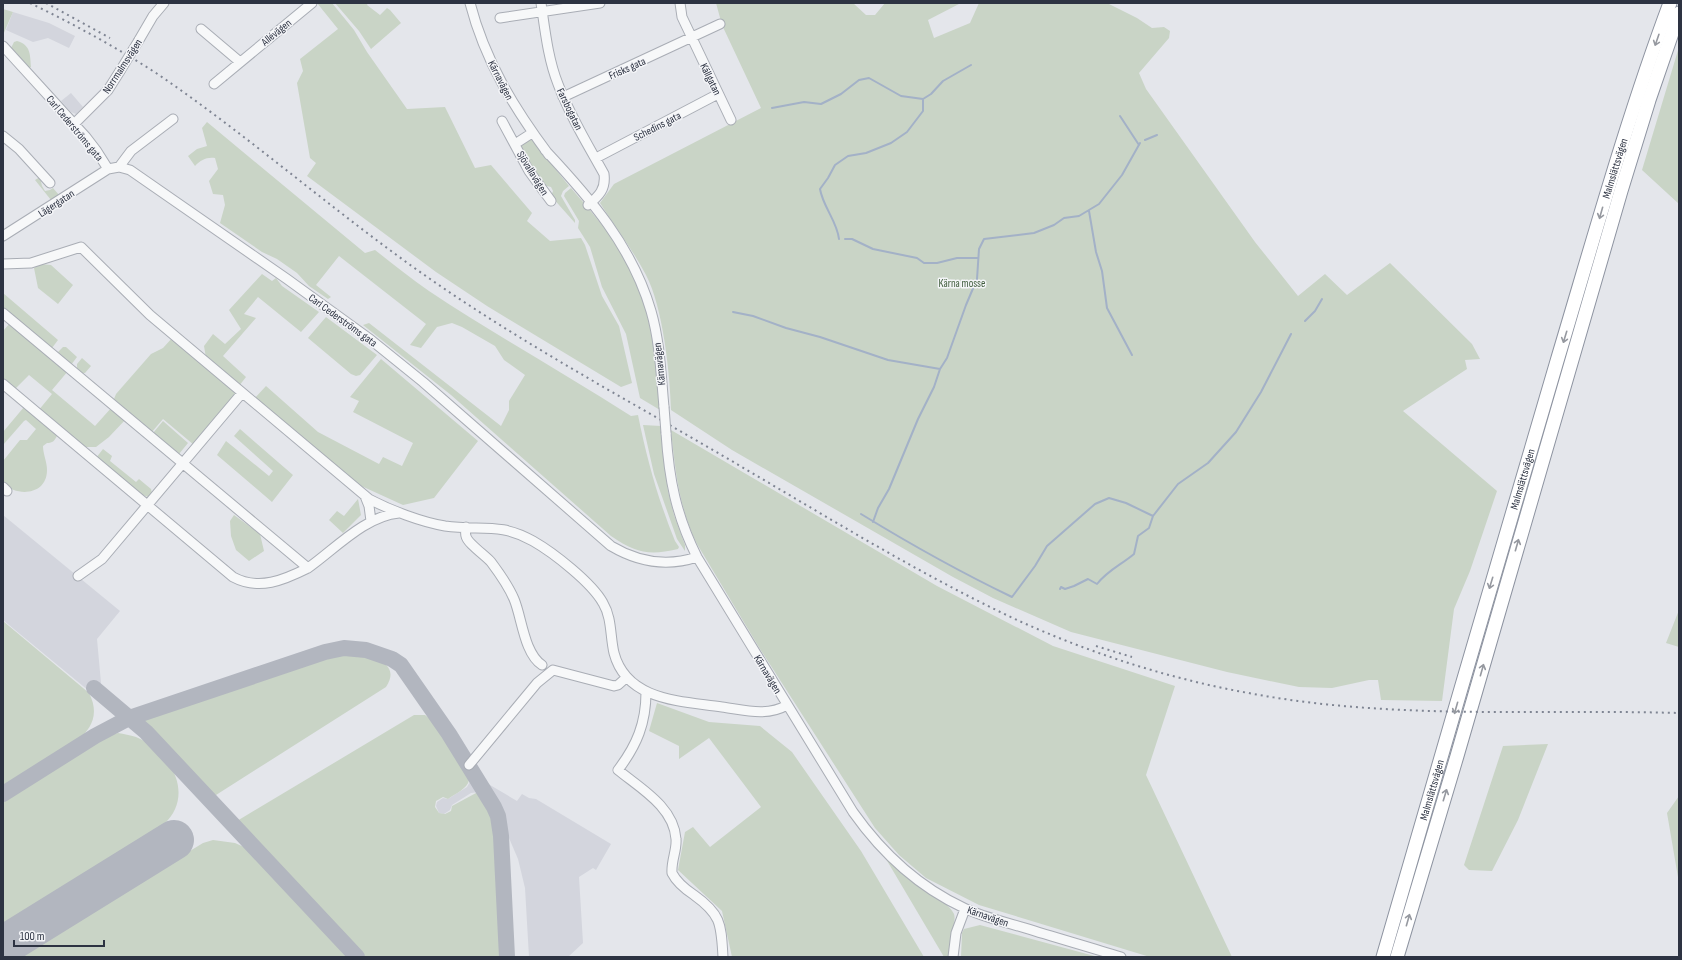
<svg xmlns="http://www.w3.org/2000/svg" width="1682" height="960" font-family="'Sofia Sans Condensed',sans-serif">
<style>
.built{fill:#d3d5dd}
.green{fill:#c9d4c6}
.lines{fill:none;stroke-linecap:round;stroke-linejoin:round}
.stream{stroke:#a3b1c7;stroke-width:2}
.taxiway{stroke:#b2b6bf;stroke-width:16}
.runway{stroke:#b2b6bf;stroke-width:40}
.minor-casing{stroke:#a9adb5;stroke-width:11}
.highway-casing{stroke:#8d93a0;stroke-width:15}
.minor{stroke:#f7f8f9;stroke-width:9}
.highway{stroke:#fff;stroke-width:13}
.rail{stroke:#7f8593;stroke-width:2;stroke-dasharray:2 4;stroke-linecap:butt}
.minor-bridge-casing{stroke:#a9adb5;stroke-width:11;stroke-linecap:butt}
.minor-bridge{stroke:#f7f8f9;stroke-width:9}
.oneway{stroke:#9699a0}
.labels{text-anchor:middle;stroke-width:3;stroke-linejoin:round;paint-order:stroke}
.street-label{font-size:11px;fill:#2d3342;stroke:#f4f5f8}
.park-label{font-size:11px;fill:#3f5c3c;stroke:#f4f5f8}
</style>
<rect width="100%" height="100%" fill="#e4e6eb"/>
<path class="built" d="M 13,12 L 49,23 L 75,36 L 69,48 L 48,38 L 33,42 L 6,30 Z
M 71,93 L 83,107 L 76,114 L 71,112 L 61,101 Z
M 3,515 L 120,611 L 97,639 L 101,683 L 89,691 L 3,620 Z
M 453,731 L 485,782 L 517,801 L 522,794 L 529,798 L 536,799 L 611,844 L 596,870 L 593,868 L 579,877 L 583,943 L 568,957 L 529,957 L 525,888 L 518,859 L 509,838 L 482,795 L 479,792 L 471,793 L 452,805 L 450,810 L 444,814 L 439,813 L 436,806 L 437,802 L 443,798 L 448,799 L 467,787 L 471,780 L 470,776 L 445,736 Z"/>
<path class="green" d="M 317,3 L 332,3 L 354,30 L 367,52 L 407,109 L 445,107 L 475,168 L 491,165 L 532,213 L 527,221 L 550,241 L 581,238 L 585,245 L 602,296 L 619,326 L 632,383 L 621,387 L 487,306 L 436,272 L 307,176 L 316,163 L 310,158 L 297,83 L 303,71 L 300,59 L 338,29 Z
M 335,3 L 368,3 L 367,5 L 380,15 L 387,8 L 390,10 L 401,23 L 371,49 L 359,31 Z
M 716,3 L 853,3 L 866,15 L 875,15 L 885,3 L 959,3 L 959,4 L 928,20 L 934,38 L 970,23 L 979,3 L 1107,3 L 1137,18 L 1152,28 L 1164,27 L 1170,31 L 1169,38 L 1139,73 L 1146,89 L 1255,242 L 1298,296 L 1325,274 L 1347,295 L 1390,263 L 1472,344 L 1480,359 L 1465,360 L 1467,369 L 1403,411 L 1497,491 L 1470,571 L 1454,609 L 1442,701 L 1381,700 L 1378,680 L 1369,680 L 1332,688 L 1299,687 L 1227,672 L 1071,632 L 993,598 L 953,577 L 732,450 L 671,410 C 670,374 663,307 646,275 C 633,250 615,227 600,203 L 614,184 L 761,108 L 722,25 Z
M 3,9 L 13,12 L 3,35 Z
M 17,41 C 31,45 30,55 31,67 L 29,68 L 11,48 L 14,42 Z
M 1679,47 L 1679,204 L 1642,170 Z
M 207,122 L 365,253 L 375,250 C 393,264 410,278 429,291 C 495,335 564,373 631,416 L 638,415 C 647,460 658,499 675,541 L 679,547 L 678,549 C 649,556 636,553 611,536 L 451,395 L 363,325 L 369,323 L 501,426 L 509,410 L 509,401 L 525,375 L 504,360 L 495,346 L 462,327 L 452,323 L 437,327 L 421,348 L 410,345 L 426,324 L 339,256 L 316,285 L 331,297 L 328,299 L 309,286 L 297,273 L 277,259 L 262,252 L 220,223 L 225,205 L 223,195 L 213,194 L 209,181 L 218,169 L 215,158 C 206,157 201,160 195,166 L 188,156 L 197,149 L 207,146 L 202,128 Z
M 530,137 L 569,186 L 563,191 L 561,196 L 575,220 L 575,223 L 551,196 L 553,191 L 551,187 L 542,185 L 520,148 L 521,145 Z
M 40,177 L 42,186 L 45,191 L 50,190 L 53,188 L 59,195 L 51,200 L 35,180 Z
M 571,188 C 588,208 605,227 619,248 C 651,300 655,350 660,410 L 640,398 L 626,334 L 602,287 L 590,247 L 578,228 L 579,221 L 564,196 L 565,193 Z
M 40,264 L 51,265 L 73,285 L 58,304 L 38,288 L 34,268 Z
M 262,274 L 272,281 L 276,278 L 282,286 L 319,312 L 301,332 L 258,297 L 244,314 L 256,318 L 223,356 L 246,377 L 239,386 L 206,358 L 204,346 L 213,334 L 225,344 L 241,329 L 229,310 Z
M 3,293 L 58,340 L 52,348 L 3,307 Z
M 326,317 L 377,355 L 360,375 L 356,376 L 351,374 L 308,338 Z
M 10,323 L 68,371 L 52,390 L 95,426 L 112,407 L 126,419 L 109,437 L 96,447 L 82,447 L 38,411 L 52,394 L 29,375 L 14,390 L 3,380 L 3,331 Z
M 173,337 L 232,388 L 236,393 L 236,397 L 194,445 L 163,419 L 151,433 L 115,403 L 114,399 L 116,394 L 151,354 L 163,348 Z
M 63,347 L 66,347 L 77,357 L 71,365 L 57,353 Z
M 82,358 L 91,366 L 85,373 L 82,373 L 77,368 L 77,364 Z
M 381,359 L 478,441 L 434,498 L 403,505 L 357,484 L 254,399 L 266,386 L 318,432 L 379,464 L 383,457 L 402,466 L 413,443 L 353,412 L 359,401 L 350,397 Z
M 24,407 L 57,436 C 54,441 53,443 47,443 L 43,446 C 43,454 47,462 47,470 C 47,495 18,497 3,484 L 3,461 L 20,440 L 27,440 L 36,429 L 26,420 L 24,421 L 3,445 L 3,432 Z
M 163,421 L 188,443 L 179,454 L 153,433 Z
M 643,425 L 661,426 L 665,470 L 668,491 L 674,515 L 685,545 L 685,551 L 677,539 L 654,474 Z
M 240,429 L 293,475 L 272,502 L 217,455 L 226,441 L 269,476 L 273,471 L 234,436 Z
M 671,430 L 937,586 L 1053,646 L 1175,686 L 1146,775 L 1232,957 L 1150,957 L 979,905 L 926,878 L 899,855 L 875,828 L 760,649 L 697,544 C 679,508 675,469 671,430 Z
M 103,449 L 112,456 L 110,461 L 136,482 L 139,479 L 151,489 L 152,493 L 148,497 L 138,493 L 96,458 Z
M 358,499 L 361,515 L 343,533 L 329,520 L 337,511 L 344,516 Z
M 234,515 L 260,534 L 264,551 L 249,561 L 236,550 L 231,536 L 230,521 Z
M 1679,610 L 1679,647 L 1666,643 Z
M 3,621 L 89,693 C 107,728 72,745 48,760 C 33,769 18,778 3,788 Z
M 345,655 C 364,656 404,659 386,687 L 216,795 L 213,794 L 144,723 L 145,720 L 150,717 L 325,658 Z
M 657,703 L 709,722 L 760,726 L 792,752 L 861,851 L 924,957 L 732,957 L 722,911 L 678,870 L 685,832 L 693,827 L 710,847 L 761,807 L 709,738 L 679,759 L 679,746 L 649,731 Z
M 414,715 L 425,715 L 434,722 L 469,780 C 468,788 455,794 448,799 L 443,797 L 436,801 L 435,807 L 439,813 L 445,814 L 451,811 L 452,806 L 476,793 L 480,794 L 491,812 L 493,822 L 502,957 L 365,957 L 237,821 Z
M 118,733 C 124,734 130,735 136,737 C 170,750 196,795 164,824 L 3,924 L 3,802 L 107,736 Z
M 1548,744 L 1518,820 L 1492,871 L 1469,870 L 1464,865 L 1503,746 Z
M 1679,796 L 1679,883 L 1667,813 Z
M 213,840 L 235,843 L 244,847 L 349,957 L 17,957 L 203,843 Z
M 886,859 C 895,867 905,876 914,883 C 924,891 949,902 954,914 C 957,922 948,945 949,957 L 944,957 Z
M 980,925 L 1098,957 L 961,957 L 962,933 L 964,929 Z"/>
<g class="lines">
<path class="stream" d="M 772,108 L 804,102 L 821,104 L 841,94 L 859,80 L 869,78 L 901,96 L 923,99 L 931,94 L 943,81 L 971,65
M 1120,116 L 1139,145
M 1145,140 L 1157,135
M 1089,211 L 1096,252 L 1102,271 L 1107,308 L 1132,355
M 839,239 C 837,221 823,207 820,189 L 828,178 L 835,165 L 848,156 L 866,153 L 891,143 L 907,132 L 923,111 L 923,99
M 845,239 L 852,239 L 873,249 L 917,258 L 924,263 L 937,263 L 957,258 L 978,258
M 733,312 L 753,316 L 786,328 L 820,337 L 888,360 L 940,369 L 947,358 L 966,305 L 977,279 L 979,249 L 984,239 L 1034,233 L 1054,225 L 1064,218 L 1079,216 L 1099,204 L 1122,175 L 1140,143
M 1305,321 L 1315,311 L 1322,299
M 861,514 C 910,544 960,572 1012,597 L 1035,566 L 1047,546 L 1095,504 L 1109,498 L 1126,503 L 1153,516
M 873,522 L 878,508 L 889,489 L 918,419 L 934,387 L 940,369
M 1060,589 L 1061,587 L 1065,589 L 1074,586 L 1088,579 L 1097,584 C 1108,570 1121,565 1134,554 L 1138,536 L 1149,528 L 1153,516 L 1178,484 L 1208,463 L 1236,432 L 1261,392 L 1291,334"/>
<path class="taxiway" d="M 94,688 L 146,732 L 357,957
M 3,794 L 95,736 L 129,718 L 325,652 L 344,648 L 366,650 L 392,659 L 401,665 L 449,734 L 494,807 L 498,816 L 501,836 L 507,957"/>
<path class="runway" d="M 3,946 L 174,840"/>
<defs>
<path id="minor" d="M 470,3 C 485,61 514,108 549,155
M 541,3 C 545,30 548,59 558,84 C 570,116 588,145 604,174 C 606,189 599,196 588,205
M 680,3 L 682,17 L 731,120
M 500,18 L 600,3
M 201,29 L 240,62
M 139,40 L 153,16 L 164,3
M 3,46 L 86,137 L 96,150 L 108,169
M 214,84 L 312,3
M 563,97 L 720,24
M 502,121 L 529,171 L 551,201
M 74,124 L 108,90 L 120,71
M 3,136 L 19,149 L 50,183
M 515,144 L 532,133
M 545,150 C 590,198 632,246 651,311 C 660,342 661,375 664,407
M 596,158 L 718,94
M 119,167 L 131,151 L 173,119
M 3,236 L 108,169 L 119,167 L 130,170 L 287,279 L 371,340 L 423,382 L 611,546 C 638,562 667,567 697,557
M 3,264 L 31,263 L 81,247 L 150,315 L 369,499 C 390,510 421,522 445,526 C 480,531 500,522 533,541 C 554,553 592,583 603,603 C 612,618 610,636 614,653 C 627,702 683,701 722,707 C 744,710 767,717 787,705
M 3,313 L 308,568 C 335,549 365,516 399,513
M 3,384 L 233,577 C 259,591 284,580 308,568
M 666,433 C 669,479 676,515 697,557 L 853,812 C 882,853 919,887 964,908 C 983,917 1005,922 1025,928 C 1057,938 1089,947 1121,957
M 3,487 L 7,491
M 365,496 L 369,506 L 371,521
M 466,527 C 466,530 465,534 466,536 C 467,543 486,556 491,562 C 500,574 508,585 514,599 C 522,618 524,653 542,665
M 78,576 L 102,559 L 242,393
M 646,692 C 646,723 637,745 618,770 C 640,788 674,807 676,839 C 677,850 671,861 672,873 C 677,883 685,889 694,895 C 722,915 721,925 723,957
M 469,765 L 537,683 L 553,670 L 614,686 L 618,685 L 627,677
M 953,957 L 956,933 L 965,909"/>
<g id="highway">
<path id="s1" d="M 1383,957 C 1441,758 1498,560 1557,361 C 1593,241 1626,121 1670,3"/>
<path d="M 1397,957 L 1457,756 L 1621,191 L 1649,100 L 1679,13"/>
</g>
</defs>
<use href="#minor" class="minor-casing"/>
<use href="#highway" class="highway-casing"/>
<use href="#minor" class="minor"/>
<use href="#highway" class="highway"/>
<path class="rail" d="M 30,3 C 75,25 118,48 159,75 C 254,140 339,216 433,281 C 524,344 622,397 718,453 C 816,510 913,571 1017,620 C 1092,654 1173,680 1254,694 C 1395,720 1537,709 1679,713
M 46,3 L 110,38
M 1096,646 L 1132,657"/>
<defs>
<path id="minor-bridge" d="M 120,71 L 139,40
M 664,407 L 666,433"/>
</defs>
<use href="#minor-bridge" class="minor-bridge-casing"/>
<use href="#minor-bridge" class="minor-bridge"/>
</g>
<defs><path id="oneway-shaft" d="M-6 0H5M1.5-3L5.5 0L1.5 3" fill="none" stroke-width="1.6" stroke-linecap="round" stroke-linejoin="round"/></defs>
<g class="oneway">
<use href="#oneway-shaft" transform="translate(1657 40) rotate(109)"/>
<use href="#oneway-shaft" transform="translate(1601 213) rotate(106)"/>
<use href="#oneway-shaft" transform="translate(1565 337) rotate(107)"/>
<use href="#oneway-shaft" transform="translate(1517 545) rotate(-74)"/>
<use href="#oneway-shaft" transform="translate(1491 583) rotate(107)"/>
<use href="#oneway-shaft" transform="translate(1482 670) rotate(-74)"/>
<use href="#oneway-shaft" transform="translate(1456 708) rotate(106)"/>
<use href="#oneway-shaft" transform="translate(1445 795) rotate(-73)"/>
<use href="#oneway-shaft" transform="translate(1408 920) rotate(-74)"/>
</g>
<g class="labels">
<g class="street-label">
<text transform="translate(276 32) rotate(-39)" y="4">Allévägen</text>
<text transform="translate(122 66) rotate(-57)" y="4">Norrmalmsvägen</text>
<text transform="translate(627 68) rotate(-24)" y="4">Frisks gata</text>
<text transform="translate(711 79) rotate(64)" y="4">Källgatan</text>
<text transform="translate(501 80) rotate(63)" y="4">Kärnavägen</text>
<text transform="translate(570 109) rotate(64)" y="4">Farsbogatan</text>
<text transform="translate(657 126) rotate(-27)" y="4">Schedins gata</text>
<text transform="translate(75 128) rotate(50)" y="4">Carl Cederströms gata</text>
<text dy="4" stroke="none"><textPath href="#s1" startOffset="822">Malmslättsvägen</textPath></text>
<text transform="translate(533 173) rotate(58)" y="4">Sjövallavägen</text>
<text transform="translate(56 203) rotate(-33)" y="4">Lägergatan</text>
<text transform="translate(343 320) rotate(36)" y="4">Carl Cederströms gata</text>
<text transform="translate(659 364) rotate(-96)" y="4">Kärnavägen</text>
<text dy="4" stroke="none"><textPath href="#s1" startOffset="498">Malmslättsvägen</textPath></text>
<text transform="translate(768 674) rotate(59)" y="4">Kärnavägen</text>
<text dy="4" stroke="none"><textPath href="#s1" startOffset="174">Malmslättsvägen</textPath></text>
<text transform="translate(988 916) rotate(19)" y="4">Kärnavägen</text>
</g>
<g class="park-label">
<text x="962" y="287">Kärna mosse</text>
</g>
</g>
<rect width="1682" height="960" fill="none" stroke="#2d3342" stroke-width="8"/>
<path d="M14 940v6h90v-6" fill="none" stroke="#2d3342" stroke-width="2"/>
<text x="20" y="940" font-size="12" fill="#2d3342" stroke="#f4f5f8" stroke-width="3" paint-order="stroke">100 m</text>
</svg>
